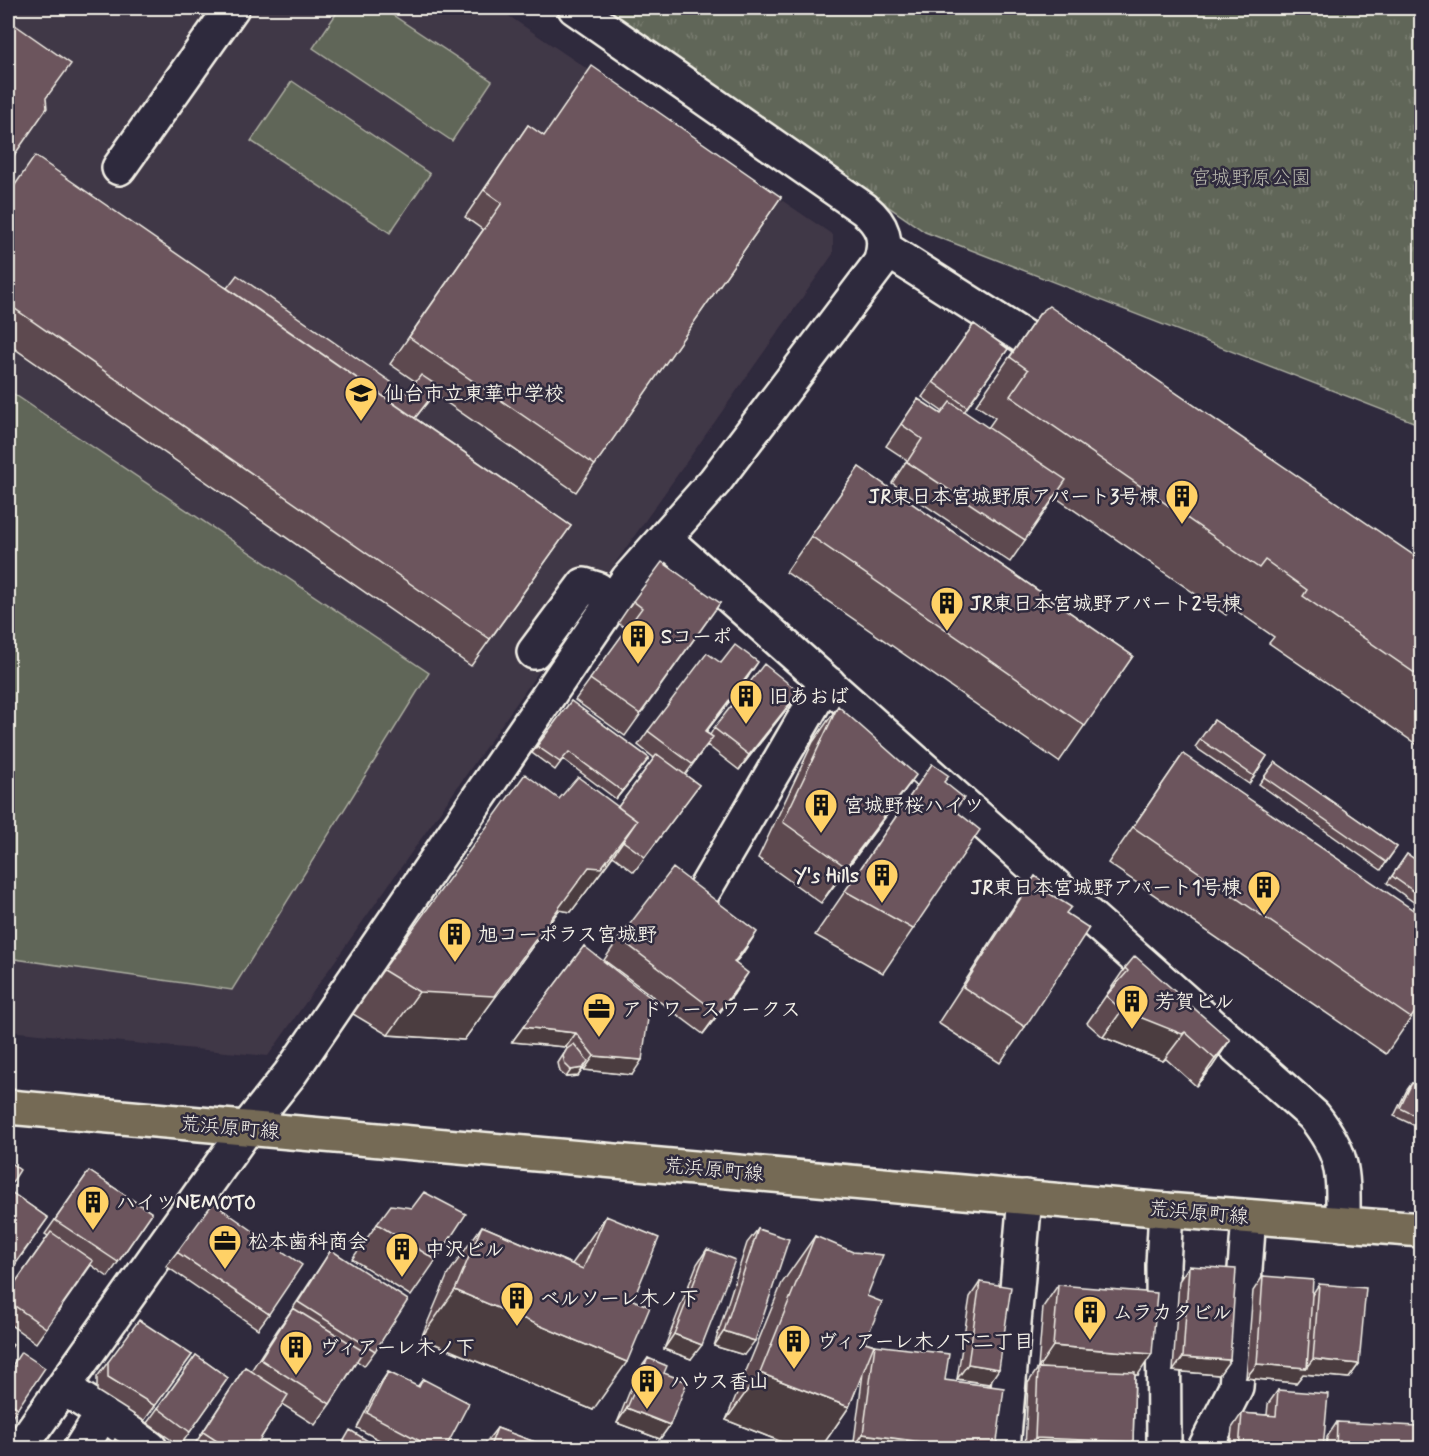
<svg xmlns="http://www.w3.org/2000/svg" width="1429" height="1456" font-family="Mynerve,'Klee One',sans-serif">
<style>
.built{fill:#413747}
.park{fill:url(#park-tufts);stroke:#aaaca0;stroke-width:1.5}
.pitch{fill:#616658;stroke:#aaaca0;stroke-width:1.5}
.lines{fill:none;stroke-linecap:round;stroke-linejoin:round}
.minor-casing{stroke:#f4f1e8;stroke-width:38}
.major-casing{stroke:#f4f1e8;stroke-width:38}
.minor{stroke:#2f2a3d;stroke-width:33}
.major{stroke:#756a55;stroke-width:33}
.wall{fill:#5d4950;stroke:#f4f1e8;stroke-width:1.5}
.shaded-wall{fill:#4c3c41;stroke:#f4f1e8;stroke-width:1.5}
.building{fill:#6c555d;stroke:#f4f1e8;stroke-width:1.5}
.labels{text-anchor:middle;stroke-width:5;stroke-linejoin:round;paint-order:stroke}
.park-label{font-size:20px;fill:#b9b9ae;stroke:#2f2a3d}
.poi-label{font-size:20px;font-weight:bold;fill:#f4f1e8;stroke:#2f2a3d;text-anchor:start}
.street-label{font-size:20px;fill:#f4f1e8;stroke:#2f2a3d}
</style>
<defs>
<pattern id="park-tufts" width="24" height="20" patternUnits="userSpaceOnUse" patternTransform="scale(1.5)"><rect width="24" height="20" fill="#616658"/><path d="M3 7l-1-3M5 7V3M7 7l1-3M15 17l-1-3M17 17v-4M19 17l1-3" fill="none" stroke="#787c70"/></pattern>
</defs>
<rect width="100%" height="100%" fill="#2f2a3d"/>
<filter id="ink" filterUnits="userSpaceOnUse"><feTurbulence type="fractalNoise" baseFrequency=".0167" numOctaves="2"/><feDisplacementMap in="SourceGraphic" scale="12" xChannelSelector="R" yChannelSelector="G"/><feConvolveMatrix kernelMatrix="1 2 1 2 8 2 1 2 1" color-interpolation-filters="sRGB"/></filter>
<g filter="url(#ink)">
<path class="built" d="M 8,8 L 497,8 L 833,235 L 833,254 L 268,1056 L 8,1031 Z"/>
<path class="park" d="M 602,8 L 1421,8 L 1421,425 L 925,232 Z"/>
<path class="pitch" d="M 340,8 L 382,8 L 492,81 L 452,141 L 313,48 Z
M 292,81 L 430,174 L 390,233 L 251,141 Z
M 8,390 L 429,673 L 232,990 L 8,958 Z"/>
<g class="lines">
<defs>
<path id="minor" d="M 119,168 L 232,8
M 884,248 L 1060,360
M 665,539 L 1314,1116 C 1346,1157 1343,1174 1343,1224
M 534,652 L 584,585 L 597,589 L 614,601
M 702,894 L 817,697 L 829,684
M 64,1388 L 103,1413 L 150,1448
M 20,1448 L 247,1128 L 290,1074 L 628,579 L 715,481 L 880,263 C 888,239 883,225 864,209 L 575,8
M 81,1448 L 103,1413
M 1003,1448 L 1025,1197
M 1164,1448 L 1163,1265 L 1166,1210
M 1205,1448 L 1236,1387 L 1249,1217"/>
<path id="major" d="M 8,1107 L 1166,1210 L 1422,1230"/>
</defs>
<use href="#minor" class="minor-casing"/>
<use href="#major" class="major-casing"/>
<use href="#minor" class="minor"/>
<use href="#major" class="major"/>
</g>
<path class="wall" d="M 528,125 L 544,136 L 781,197 L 576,492 L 434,394 L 415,418 L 571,526 L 471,666 L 8,344 L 8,195 L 227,288 L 407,393 L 416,382 L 390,364 L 483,230 L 465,217 Z
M 1040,313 L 1422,561 L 1422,748 L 1269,643 L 1274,637 L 1231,607 L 1226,615 L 1055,497 L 1010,562 L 892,483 L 907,460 L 886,446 L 918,399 L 941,414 L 943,412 L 922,397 L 974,324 L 1008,349 L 964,412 L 988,428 L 995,418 L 976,405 Z
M 859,467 L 1133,656 L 1059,762 L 786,572 Z
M 633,601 L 720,603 L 625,736 L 575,700 L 627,629 L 618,623 Z
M 721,663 L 748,677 L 706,732 L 710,735 L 714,728 L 788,707 L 739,770 L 707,745 L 685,775 L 699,785 L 634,872 L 613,856 L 571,912 L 559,910 L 464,1040 L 388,1035 L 353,1014 L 383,970 L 559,799 L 618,807 L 654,758 L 638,745 L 648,731 Z
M 571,701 L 649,758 L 616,799 L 563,759 L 555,770 L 532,753 Z
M 838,706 L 890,811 L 821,903 L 758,858 L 813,742 Z
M 1214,720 L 1267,756 L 1249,784 L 1195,747 Z
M 1183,754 L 1422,1002 L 1386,1054 L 1108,863 Z
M 1275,762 L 1397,847 L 1381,870 L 1259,784 Z
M 932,764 L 944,782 L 955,810 L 913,929 L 883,973 L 815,935 Z
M 1407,854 L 1422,864 L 1422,908 L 1387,883 Z
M 1035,876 L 1047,892 L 1066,913 L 1025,1027 L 1000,1063 L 938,1023 L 1010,912 Z
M 619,938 L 743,953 L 735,963 L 734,994 L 703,1034 L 604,960 Z
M 584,946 L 632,1075 L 584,1070 L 583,1069 L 578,1076 L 566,1077 L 560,1072 L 558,1063 L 567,1049 L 566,1047 L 512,1042 Z
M 1125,968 L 1230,1040 L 1212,1067 L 1196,1086 L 1166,1059 L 1163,1061 L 1103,1037 L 1087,1023 Z
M 1412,1083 L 1422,1087 L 1422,1126 L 1420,1128 L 1394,1116 L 1407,1090 Z
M 89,1171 L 152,1213 L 108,1277 L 91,1265 L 36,1343 L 8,1323 L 8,1293 L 48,1236 L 45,1234 Z
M 8,1190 L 48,1218 L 8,1275 Z
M 412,1208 L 436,1260 L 411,1296 L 352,1259 L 377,1224 Z
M 606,1216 L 633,1300 L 593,1410 L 421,1338 L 448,1274 L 482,1226 L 572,1264 Z
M 758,1229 L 744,1355 L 714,1346 L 747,1243 Z
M 815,1236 L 867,1296 L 865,1342 L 875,1345 L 945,1380 L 996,1449 L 853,1449 L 863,1373 L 849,1407 L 820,1449 L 800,1449 L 726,1420 L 782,1283 Z
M 707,1249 L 691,1359 L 664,1349 L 697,1264 Z
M 331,1250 L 375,1351 L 364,1366 L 357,1361 L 330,1404 L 315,1425 L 282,1404 L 254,1449 L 195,1449 L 193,1447 L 245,1367 L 251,1371 L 278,1329 L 293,1308 Z
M 177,1252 L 269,1314 L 258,1329 L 166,1266 Z
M 1189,1266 L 1230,1360 L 1219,1375 L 1173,1371 L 1179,1281 Z
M 1263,1276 L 1312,1295 L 1319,1284 L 1359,1364 L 1349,1378 L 1303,1374 L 1296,1383 L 1246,1378 L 1253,1291 Z
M 980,1282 L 989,1384 L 957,1379 L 970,1297 Z
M 1058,1285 L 1138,1375 L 1135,1375 L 1133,1442 L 1128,1449 L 1025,1449 L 1028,1383 L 1038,1368 L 1054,1369 L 1038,1368 L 1043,1307 Z
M 192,1355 L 144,1421 L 97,1391 L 97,1377 L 108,1362 Z
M 196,1355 L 228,1378 L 180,1446 L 147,1423 Z
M 648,1358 L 664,1373 L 670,1425 L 660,1439 L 617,1423 L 637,1373 Z
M 8,1372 L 18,1408 L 8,1423 Z
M 388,1372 L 417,1387 L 423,1379 L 445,1449 L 396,1449 L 357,1428 L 378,1387 Z
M 1278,1390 L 1323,1449 L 1230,1449 L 1232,1428 L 1242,1413 L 1267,1415 L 1268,1404 Z
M 1337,1422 L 1416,1449 L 1326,1449 L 1327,1437 Z
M 497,1428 L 554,1449 L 484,1449 L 486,1442 Z"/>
<path class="shaded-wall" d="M 758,662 L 748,677 L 695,746 L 705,732 Z
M 799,692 L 788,707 L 739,770 L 749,755 Z
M 649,758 L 644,765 L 616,799 L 622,791 Z
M 916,775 L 890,811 L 821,903 L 846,867 Z
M 637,821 L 607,864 L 571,912 L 559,910 L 464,1040 L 388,1035 L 419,992 L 589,867 Z
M 757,932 L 743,953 L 719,983 L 734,962 Z
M 748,973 L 734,994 L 703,1034 L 718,1013 Z
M 1122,1010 L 1185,1032 L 1163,1061 L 1103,1037 Z
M 523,1027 L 576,1033 L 566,1047 L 512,1042 Z
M 1230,1040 L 1212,1067 L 1196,1086 L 1215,1059 Z
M 594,1056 L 642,1060 L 632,1075 L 584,1070 Z
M 583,1068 L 578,1076 L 566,1077 L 571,1070 Z
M 455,1290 L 627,1362 L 593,1410 L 421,1338 Z
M 724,1331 L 755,1341 L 744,1355 L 714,1346 Z
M 674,1334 L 702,1345 L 691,1359 L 664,1349 Z
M 1053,1346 L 1152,1354 L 1138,1375 L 1038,1368 Z
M 1183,1357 L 1230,1360 L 1219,1375 L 1173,1371 Z
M 1313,1359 L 1359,1364 L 1349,1378 L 1303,1374 L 1296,1383 L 1246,1378 L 1257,1364 L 1306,1368 Z
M 968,1364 L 999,1369 L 989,1384 L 957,1379 Z
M 760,1373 L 849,1407 L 820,1449 L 800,1449 L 726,1420 Z
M 627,1408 L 670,1425 L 660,1439 L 617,1423 Z
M 863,1434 L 974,1449 L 853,1449 Z
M 1035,1438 L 1133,1442 L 1128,1449 L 1028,1449 Z"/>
<path class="building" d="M 8,20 L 71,64 L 46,98 L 47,108 L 8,164 Z
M 592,66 L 781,197 L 595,465 L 409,337 L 502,203 L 484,190 L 528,125 L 544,136 Z
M 35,156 L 571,526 L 490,639 L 8,304 L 8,195 Z
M 237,275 L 407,393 L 421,375 L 439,387 L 415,418 L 227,288 Z
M 1049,306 L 1422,561 L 1422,678 L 1303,596 L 1307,590 L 1265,560 L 1259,568 L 1010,396 L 1028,370 L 1010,357 L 1040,313 Z
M 974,324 L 1008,349 L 967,407 L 933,382 Z
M 918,399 L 941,414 L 950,402 L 1066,480 L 1025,540 L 907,462 L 922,439 L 901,424 Z
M 859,467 L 1133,656 L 1085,726 L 811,536 Z
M 662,562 L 720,603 L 640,714 L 590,679 L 642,608 L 633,601 Z
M 735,645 L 758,662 L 705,732 L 713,737 L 692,764 L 648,731 L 707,653 L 721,663 Z
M 764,664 L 799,692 L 749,755 L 714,728 Z
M 571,701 L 649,758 L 622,791 L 569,752 L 560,762 L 537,746 Z
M 838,706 L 916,775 L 846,867 L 783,822 Z
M 1214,720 L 1267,756 L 1254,776 L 1200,739 Z
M 657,754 L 699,785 L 645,857 L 623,841 L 637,821 L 618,807 Z
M 1183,754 L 1422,916 L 1422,1002 L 1411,1018 L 1133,827 Z
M 1275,762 L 1397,847 L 1386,862 L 1264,777 Z
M 932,764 L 949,776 L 944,782 L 964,798 L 955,810 L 980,830 L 913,929 L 845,891 Z
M 525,774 L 559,799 L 578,777 L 637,821 L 601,868 L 589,867 L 494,996 L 419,992 L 383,970 Z
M 1407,854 L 1422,864 L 1422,897 L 1392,876 Z
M 673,868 L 757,932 L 734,962 L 748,973 L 718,1013 L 619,938 Z
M 1035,876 L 1051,887 L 1047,892 L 1071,907 L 1066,913 L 1089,928 L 1025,1027 L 963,987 Z
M 584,946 L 651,998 L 642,1060 L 594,1056 L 576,1033 L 523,1027 Z
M 1135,956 L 1230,1040 L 1215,1059 L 1185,1032 L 1182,1034 L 1122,1010 L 1106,996 L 1128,971 L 1125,968 Z
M 574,1044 L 588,1061 L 583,1068 L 571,1070 L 565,1064 L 563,1056 L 567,1049 Z
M 1412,1083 L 1422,1087 L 1422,1119 L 1400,1108 Z
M 8,1161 L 20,1170 L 8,1189 Z
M 89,1171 L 152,1213 L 118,1262 L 55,1220 Z
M 8,1190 L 48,1218 L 17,1261 L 8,1254 Z
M 424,1192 L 466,1214 L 436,1260 L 377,1224 L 391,1205 L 412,1208 Z
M 213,1203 L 302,1265 L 269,1314 L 177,1252 Z
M 606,1216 L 659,1238 L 633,1300 L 650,1307 L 627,1362 L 455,1290 L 482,1226 L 583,1269 Z
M 758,1229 L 789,1239 L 755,1341 L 724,1331 Z
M 51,1232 L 93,1261 L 46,1328 L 8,1301 L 8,1293 Z
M 815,1236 L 853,1252 L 883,1255 L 867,1296 L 882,1302 L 865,1342 L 874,1345 L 849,1407 L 760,1373 Z
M 707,1249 L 735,1260 L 702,1345 L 674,1334 Z
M 331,1250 L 408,1300 L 375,1351 L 298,1302 Z
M 1189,1266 L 1236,1269 L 1230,1360 L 1183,1357 Z
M 1263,1276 L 1313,1280 L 1307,1368 L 1257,1364 Z
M 980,1282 L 1011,1287 L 999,1369 L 968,1364 Z
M 1319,1284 L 1366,1288 L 1359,1364 L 1313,1359 Z
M 1058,1285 L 1157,1293 L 1152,1354 L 1053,1346 Z
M 293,1308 L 363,1351 L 330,1404 L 260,1359 Z
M 139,1320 L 192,1355 L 155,1406 L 108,1377 L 108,1362 Z
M 8,1342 L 13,1345 L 8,1352 Z
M 875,1345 L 949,1354 L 945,1380 L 1004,1388 L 996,1449 L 974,1449 L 863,1434 Z
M 21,1352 L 45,1368 L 18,1408 L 8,1401 L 8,1372 Z
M 196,1355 L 228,1378 L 190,1432 L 158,1408 Z
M 648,1358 L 667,1366 L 664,1373 L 687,1382 L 670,1425 L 627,1408 Z
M 245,1367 L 288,1395 L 254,1449 L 229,1449 L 203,1432 Z
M 1038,1368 L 1135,1372 L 1133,1442 L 1035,1438 Z
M 388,1372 L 419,1387 L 423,1379 L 469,1403 L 445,1449 L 435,1449 L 367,1413 Z
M 1278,1390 L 1328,1394 L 1323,1449 L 1239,1449 L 1242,1413 L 1276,1416 Z
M 1337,1422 L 1417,1426 L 1416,1449 L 1336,1449 Z
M 497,1428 L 554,1449 L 489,1449 Z
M 350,1430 L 381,1449 L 339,1449 Z
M 115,1439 L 130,1449 L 109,1449 Z"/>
</g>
<defs>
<symbol id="school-pin" viewBox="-11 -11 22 30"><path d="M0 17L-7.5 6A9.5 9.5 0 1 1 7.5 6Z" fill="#ffd166" stroke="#2f2a3d"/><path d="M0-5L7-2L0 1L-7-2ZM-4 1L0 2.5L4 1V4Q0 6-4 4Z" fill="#111"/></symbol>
<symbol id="building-pin" viewBox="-11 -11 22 30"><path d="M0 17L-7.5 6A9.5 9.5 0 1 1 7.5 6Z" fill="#ffd166" stroke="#2f2a3d"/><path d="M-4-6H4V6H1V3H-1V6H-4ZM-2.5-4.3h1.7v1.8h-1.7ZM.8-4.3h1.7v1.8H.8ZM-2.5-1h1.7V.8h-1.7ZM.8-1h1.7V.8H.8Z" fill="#111"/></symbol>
<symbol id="office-pin" viewBox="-11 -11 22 30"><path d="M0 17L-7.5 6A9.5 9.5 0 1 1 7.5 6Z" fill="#ffd166" stroke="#2f2a3d"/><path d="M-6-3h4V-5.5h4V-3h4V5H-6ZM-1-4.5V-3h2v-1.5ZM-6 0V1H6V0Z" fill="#111"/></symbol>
</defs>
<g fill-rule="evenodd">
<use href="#school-pin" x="342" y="374" width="38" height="52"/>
<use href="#building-pin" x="1163" y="477" width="38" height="52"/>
<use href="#building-pin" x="928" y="584" width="38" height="52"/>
<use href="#building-pin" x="619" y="617" width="38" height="52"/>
<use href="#building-pin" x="727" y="677" width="38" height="52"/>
<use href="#building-pin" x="802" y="786" width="38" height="52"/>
<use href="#building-pin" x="863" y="856" width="38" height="52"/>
<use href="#building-pin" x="1245" y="868" width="38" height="52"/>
<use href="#building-pin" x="436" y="915" width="38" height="52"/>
<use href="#building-pin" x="1113" y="982" width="38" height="52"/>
<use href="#office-pin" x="580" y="990" width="38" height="52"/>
<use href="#building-pin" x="74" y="1183" width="38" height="52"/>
<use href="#office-pin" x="206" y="1222" width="38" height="52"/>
<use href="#building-pin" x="383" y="1230" width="38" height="52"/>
<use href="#building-pin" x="498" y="1279" width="38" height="52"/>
<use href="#building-pin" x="1071" y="1293" width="38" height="52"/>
<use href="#building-pin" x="775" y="1322" width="38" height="52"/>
<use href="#building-pin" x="277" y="1328" width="38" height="52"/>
<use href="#building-pin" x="628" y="1362" width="38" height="52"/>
</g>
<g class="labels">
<g class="park-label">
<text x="1251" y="184">宮城野原公園</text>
</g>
<g class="poi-label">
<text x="384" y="400">仙台市立東華中学校</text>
<text x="1159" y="503" text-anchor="end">JR東日本宮城野原アパート3号棟</text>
<text x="970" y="610">JR東日本宮城野アパート2号棟</text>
<text x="661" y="643">Sコーポ</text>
<text x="769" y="703">旧あおば</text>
<text x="844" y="812">宮城野桜ハイツ</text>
<text x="859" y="882" text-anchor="end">Y's Hills</text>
<text x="1241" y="894" text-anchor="end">JR東日本宮城野アパート1号棟</text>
<text x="478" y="941">旭コーポラス宮城野</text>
<text x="1155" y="1008">芳賀ビル</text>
<text x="622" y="1016">アドワースワークス</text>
<text x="116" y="1209">ハイツNEMOTO</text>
<text x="248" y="1248">松本歯科商会</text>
<text x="425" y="1256">中沢ビル</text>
<text x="540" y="1305">ベルソーレ木ノ下</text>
<text x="1113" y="1319">ムラカタビル</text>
<text x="817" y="1348">ヴィアーレ木ノ下二丁目</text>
<text x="319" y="1354">ヴィアーレ木ノ下</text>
<text x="670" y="1388">ハウス香山</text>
</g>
<g class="street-label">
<text transform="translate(230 1127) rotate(5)" y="7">荒浜原町線</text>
<text transform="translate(714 1169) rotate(5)" y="7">荒浜原町線</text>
<text transform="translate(1199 1212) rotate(5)" y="7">荒浜原町線</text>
</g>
</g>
<rect width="1429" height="1456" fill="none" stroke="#2f2a3d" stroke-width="30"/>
<rect x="15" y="15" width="1399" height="1426" fill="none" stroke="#f4f1e8" stroke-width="2" filter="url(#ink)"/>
</svg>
